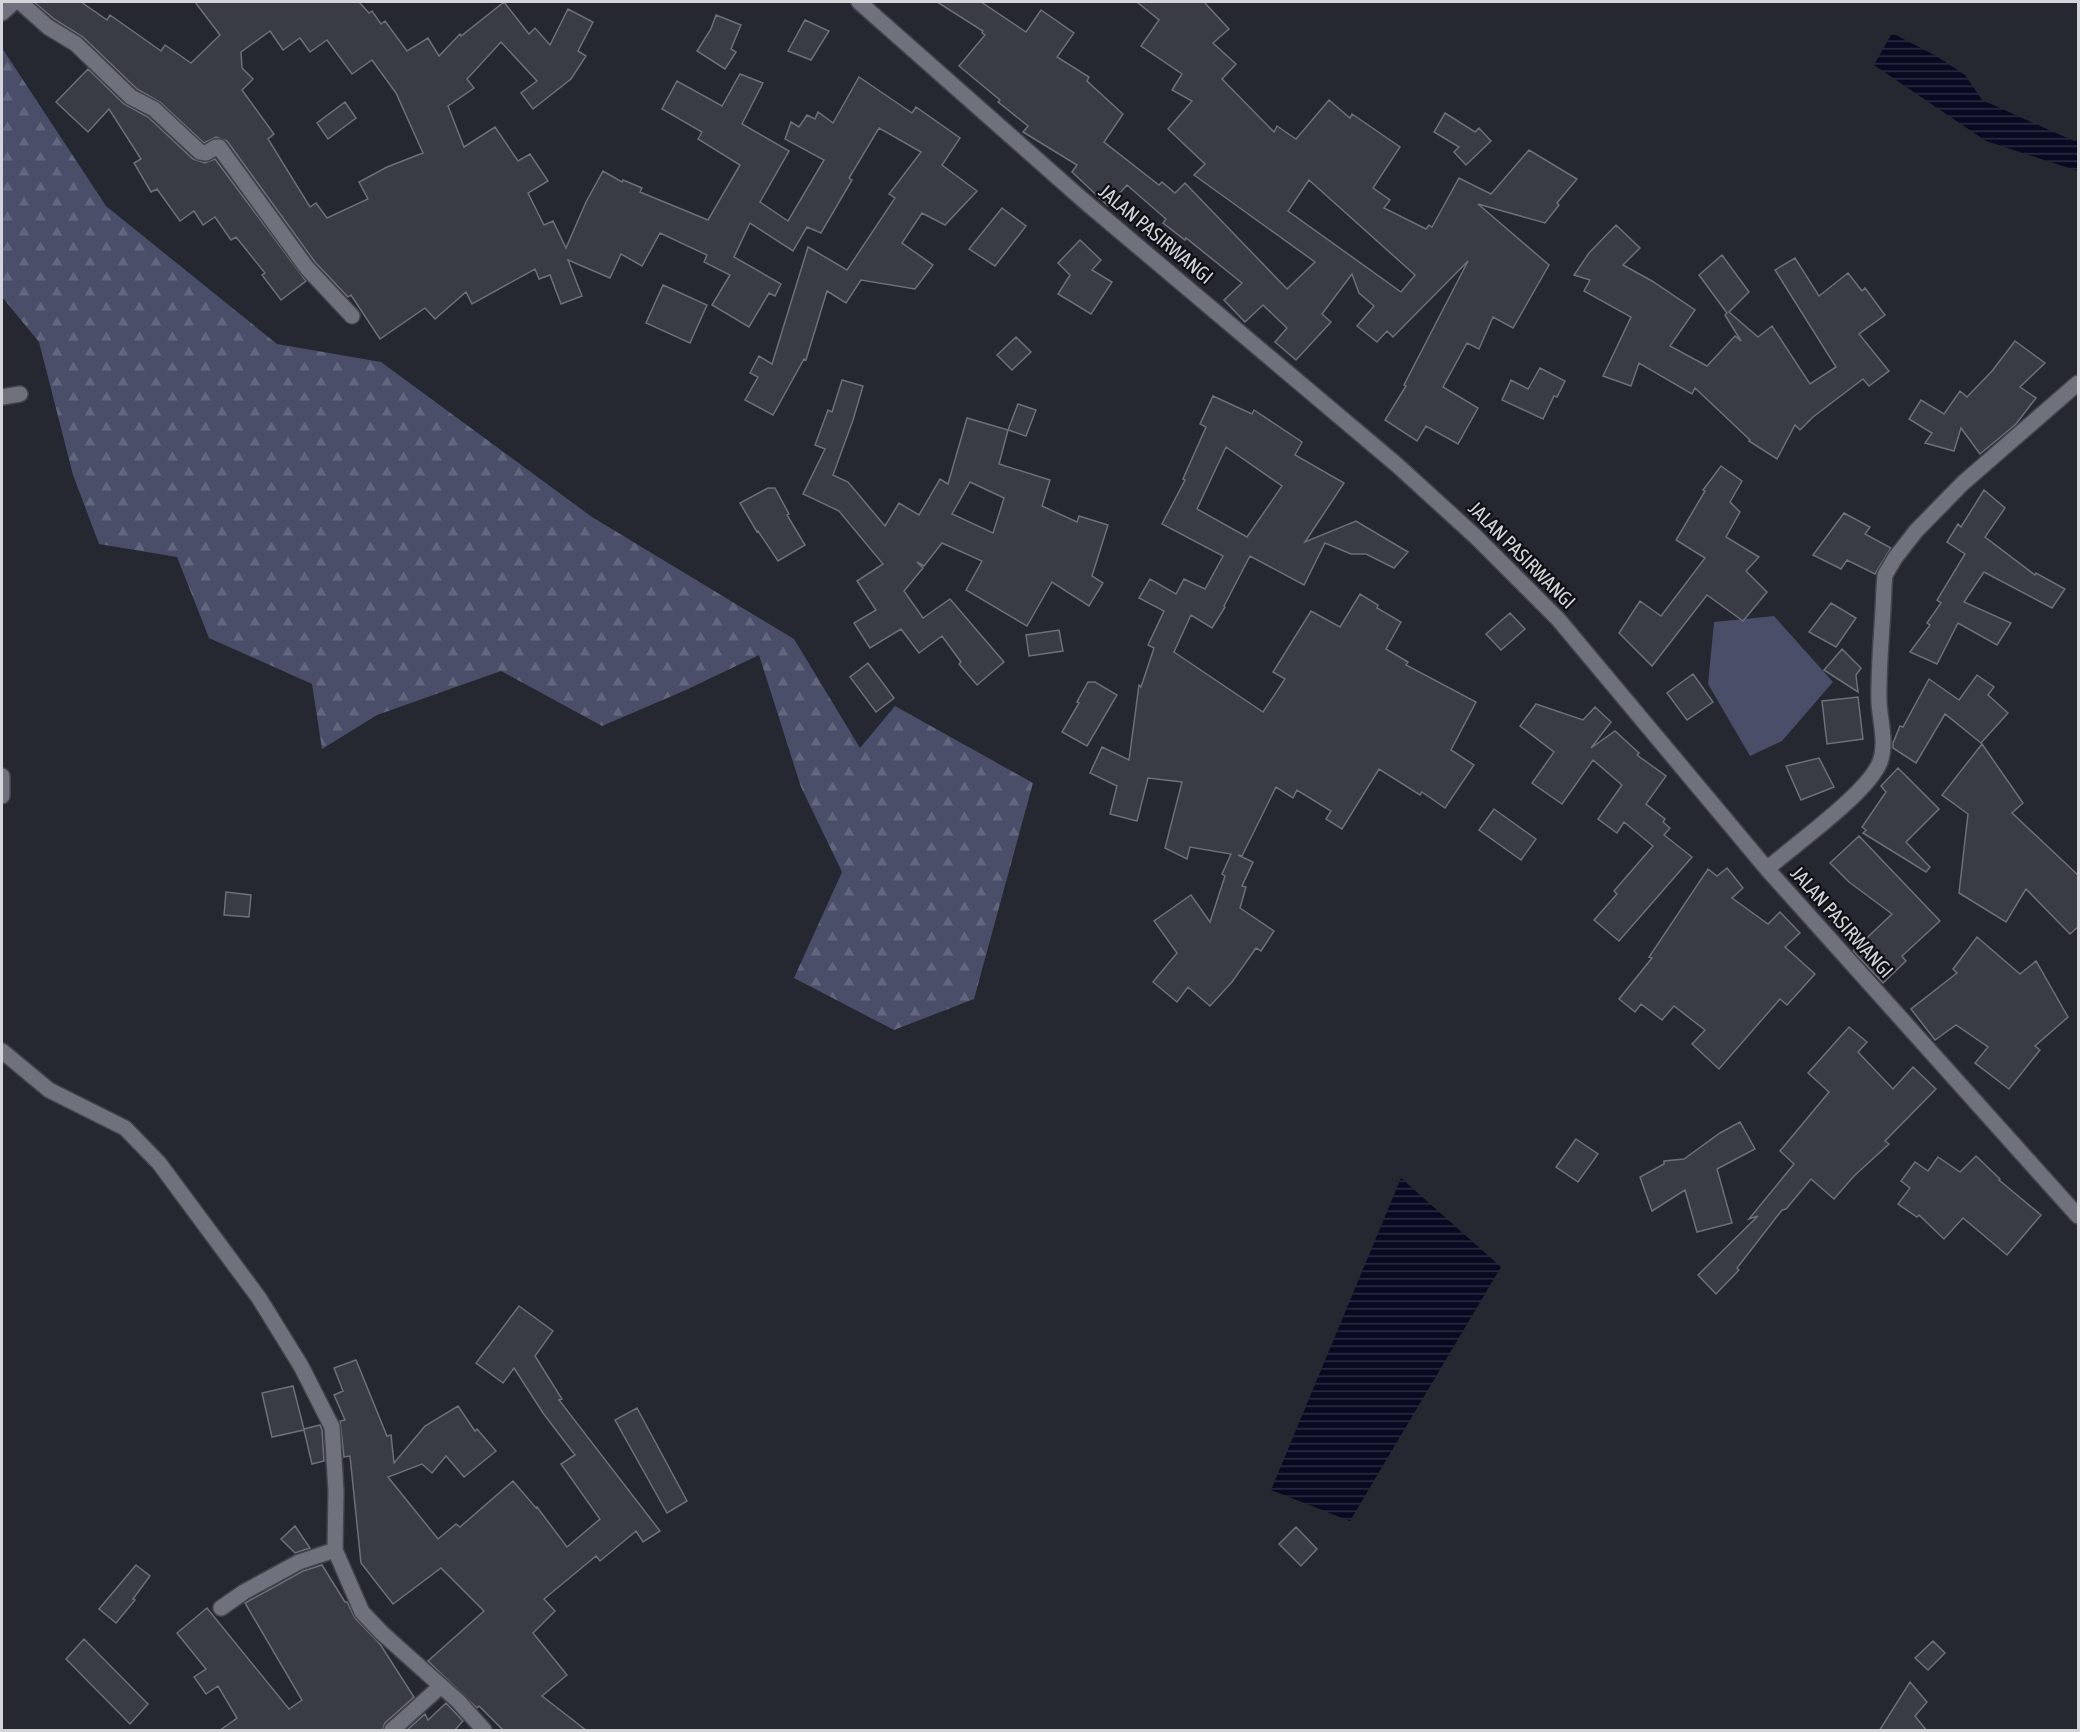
<svg xmlns="http://www.w3.org/2000/svg" width="2080" height="1732" font-family="'Asap Condensed',sans-serif">
<style>
.forest{fill:url(#forest-firs)}
.park{fill:#4a4e69}
.water{fill:url(#water-rules)}
.building{fill:#393b45;stroke:#6d6f7b;stroke-width:1.5;fill-rule:evenodd}
.lines{fill:none;stroke-linecap:round;stroke-linejoin:round}
.minor-casing{stroke:#42434b;stroke-width:18}
.minor{stroke:#6f717c;stroke-width:15}
.labels{text-anchor:middle;stroke-width:4.5;stroke-linejoin:round;paint-order:stroke}
.street-label{font-size:20px;fill:#d4d5db;stroke:#0f1014}
</style>
<defs>
<pattern id="forest-firs" width="22" height="20" patternUnits="userSpaceOnUse" patternTransform="scale(1.5)"><rect width="22" height="20" fill="#4a4e69"/><path d="M5 1l3.5 6h-7zM16 11l3.5 6h-7z" fill="#63677e"/></pattern>
<pattern id="water-rules" width="6" height="5" patternUnits="userSpaceOnUse" patternTransform="scale(1.5)"><rect width="6" height="5" fill="#090921"/><path d="M0 2.5h6" fill="none" stroke="#2c2c41"/></pattern>
</defs>
<rect width="100%" height="100%" fill="#252731"/>
<path class="forest" d="M 2,48 L 106,206 L 277,344 L 381,362 L 592,517 L 794,639 L 860,748 L 895,706 L 1033,783 L 974,999 L 894,1030 L 794,978 L 842,872 L 801,787 L 759,655 L 686,690 L 602,726 L 501,671 L 377,715 L 322,749 L 312,684 L 209,638 L 177,557 L 99,544 L 73,475 L 39,342 L 2,297 Z"/>
<path class="park" d="M 1774,616 L 1833,682 L 1782,741 L 1750,756 L 1708,684 L 1714,622 Z"/>
<path class="water" d="M 1892,33 L 1938,57 L 1965,75 L 1982,100 L 2074,141 L 2078,140 L 2078,171 L 1986,141 L 1874,65 Z
M 1401,1178 L 1501,1267 L 1350,1521 L 1271,1490 Z"/>
<path class="building" d="M 34,2 L 81,2 L 107,20 L 110,15 L 161,51 L 165,45 L 191,63 L 220,35 L 195,2 L 359,2 L 369,13 L 372,11 L 381,24 L 385,21 L 407,51 L 428,38 L 439,56 L 460,34 L 461,36 L 504,2 L 529,34 L 535,28 L 550,45 L 568,9 L 593,22 L 578,51 L 586,56 L 571,79 L 533,109 L 521,93 L 537,81 L 501,42 L 467,79 L 474,88 L 448,106 L 464,147 L 495,127 L 518,161 L 530,154 L 548,181 L 528,193 L 544,225 L 553,221 L 566,248 L 586,202 L 603,171 L 622,182 L 623,180 L 642,188 L 640,192 L 708,220 L 740,165 L 698,139 L 702,132 L 662,109 L 677,81 L 722,106 L 740,74 L 763,83 L 742,124 L 789,151 L 760,202 L 788,221 L 824,160 L 785,139 L 791,122 L 799,127 L 807,115 L 815,119 L 818,112 L 833,123 L 859,77 L 912,113 L 916,107 L 960,138 L 942,165 L 977,191 L 945,225 L 922,213 L 902,243 L 933,265 L 915,289 L 861,280 L 846,303 L 827,291 L 806,360 L 804,359 L 773,415 L 745,400 L 758,377 L 750,373 L 759,356 L 772,364 L 808,247 L 847,270 L 895,198 L 889,194 L 921,152 L 879,128 L 849,178 L 852,180 L 821,233 L 807,227 L 793,251 L 750,223 L 734,257 L 781,284 L 775,296 L 769,293 L 749,327 L 712,305 L 730,275 L 704,262 L 707,255 L 660,233 L 642,266 L 621,254 L 610,278 L 568,260 L 582,296 L 561,304 L 550,275 L 539,279 L 535,269 L 472,304 L 466,292 L 435,319 L 425,308 L 380,339 L 351,295 L 348,297 L 315,262 L 227,141 L 216,137 L 204,143 L 160,102 L 137,89 L 83,37 L 54,19 ZM 270,31 L 283,50 L 300,38 L 310,52 L 327,40 L 352,74 L 372,60 L 396,93 L 423,153 L 387,167 L 359,182 L 368,199 L 327,218 L 316,203 L 310,207 L 268,139 L 274,134 L 242,90 L 253,79 L 242,68 L 241,52 Z
M 937,2 L 981,2 L 1026,32 L 1041,10 L 1074,33 L 1057,57 L 1089,77 L 1087,81 L 1123,114 L 1104,142 L 1159,185 L 1162,182 L 1175,193 L 1185,183 L 1287,289 L 1315,262 L 1194,175 L 1205,164 L 1168,129 L 1192,101 L 1172,90 L 1182,74 L 1141,46 L 1159,20 L 1137,2 L 1204,2 L 1229,29 L 1213,43 L 1236,64 L 1222,79 L 1274,132 L 1277,126 L 1296,139 L 1329,100 L 1350,118 L 1352,114 L 1400,147 L 1373,188 L 1390,200 L 1384,208 L 1426,229 L 1429,225 L 1432,227 L 1459,178 L 1491,194 L 1529,150 L 1577,179 L 1557,203 L 1559,205 L 1545,223 L 1478,204 L 1549,265 L 1513,328 L 1493,317 L 1479,349 L 1467,343 L 1443,387 L 1478,408 L 1458,444 L 1426,426 L 1417,441 L 1385,420 L 1406,386 L 1404,385 L 1468,261 L 1393,337 L 1387,331 L 1377,342 L 1357,326 L 1374,306 L 1359,293 L 1352,274 L 1322,314 L 1331,322 L 1296,360 L 1275,342 L 1287,328 L 1263,305 L 1245,322 L 1224,300 L 1242,283 L 1186,238 L 1185,240 L 1163,223 L 1166,219 L 1127,185 L 1108,206 L 1072,172 L 1077,165 L 1023,132 L 1028,126 L 998,102 L 1000,100 L 959,66 L 985,35 L 982,33 L 983,31 ZM 1309,180 L 1415,275 L 1401,292 L 1288,211 Z
M 716,15 L 741,25 L 731,49 L 736,52 L 725,69 L 697,51 L 711,29 Z
M 805,20 L 829,31 L 811,60 L 788,51 Z
M 88,69 L 124,104 L 148,117 L 193,159 L 205,163 L 215,159 L 306,281 L 281,300 L 262,275 L 265,273 L 236,237 L 231,240 L 215,217 L 203,225 L 194,211 L 180,221 L 157,189 L 151,192 L 134,163 L 141,159 L 109,109 L 88,132 L 56,102 Z
M 345,102 L 356,118 L 328,139 L 317,123 Z
M 1445,113 L 1475,132 L 1479,128 L 1491,141 L 1466,165 L 1454,152 L 1459,147 L 1434,132 Z
M 1002,208 L 1026,226 L 995,266 L 969,249 Z
M 1616,225 L 1640,248 L 1623,265 L 1652,281 L 1695,310 L 1670,346 L 1707,366 L 1735,336 L 1741,341 L 1725,315 L 1727,313 L 1699,275 L 1722,255 L 1749,292 L 1729,312 L 1758,337 L 1772,326 L 1810,384 L 1836,367 L 1775,270 L 1795,258 L 1819,296 L 1848,273 L 1862,291 L 1865,288 L 1885,315 L 1859,334 L 1889,371 L 1869,386 L 1863,379 L 1813,417 L 1800,430 L 1795,425 L 1777,459 L 1749,441 L 1750,440 L 1695,388 L 1692,394 L 1639,363 L 1631,386 L 1603,376 L 1631,317 L 1584,291 L 1590,280 L 1574,275 L 1589,253 Z
M 1080,240 L 1101,260 L 1092,270 L 1112,282 L 1091,314 L 1058,294 L 1070,275 L 1058,263 Z
M 663,285 L 707,305 L 690,343 L 646,323 Z
M 1016,337 L 1031,352 L 1012,370 L 997,355 Z
M 2015,341 L 2045,363 L 2020,387 L 2036,398 L 2016,424 L 1980,454 L 1961,428 L 1954,451 L 1925,443 L 1932,433 L 1909,419 L 1921,400 L 1944,414 L 1960,391 L 1967,397 L 1992,371 Z
M 1540,368 L 1565,381 L 1557,397 L 1554,396 L 1543,419 L 1502,400 L 1511,380 L 1528,389 Z
M 842,380 L 863,386 L 853,420 L 833,475 L 848,482 L 885,526 L 899,503 L 919,515 L 940,479 L 948,484 L 967,418 L 1008,430 L 999,464 L 1050,480 L 1042,506 L 1077,522 L 1079,516 L 1108,525 L 1092,576 L 1103,583 L 1089,606 L 1052,582 L 1027,626 L 966,590 L 982,561 L 942,543 L 924,566 L 917,562 L 923,568 L 904,591 L 923,618 L 950,599 L 1004,662 L 977,685 L 959,664 L 961,662 L 942,636 L 919,653 L 901,629 L 870,648 L 854,623 L 876,610 L 857,581 L 883,564 L 839,511 L 803,494 L 825,449 L 815,445 L 828,410 L 832,412 ZM 970,482 L 1004,498 L 993,533 L 952,514 Z
M 1213,396 L 1252,414 L 1254,410 L 1302,442 L 1295,455 L 1344,483 L 1305,542 L 1356,521 L 1408,552 L 1394,568 L 1366,554 L 1351,554 L 1325,543 L 1304,585 L 1250,556 L 1224,606 L 1225,607 L 1212,628 L 1191,615 L 1174,652 L 1263,712 L 1285,679 L 1273,672 L 1311,611 L 1340,627 L 1360,594 L 1378,605 L 1377,608 L 1401,622 L 1386,649 L 1408,662 L 1406,665 L 1476,702 L 1451,750 L 1474,765 L 1445,808 L 1422,792 L 1420,795 L 1379,769 L 1342,829 L 1326,819 L 1331,811 L 1297,790 L 1293,798 L 1276,787 L 1242,856 L 1238,855 L 1253,862 L 1242,886 L 1246,887 L 1240,908 L 1274,931 L 1261,951 L 1256,948 L 1232,982 L 1210,1006 L 1188,987 L 1177,1002 L 1153,982 L 1177,953 L 1154,921 L 1191,895 L 1210,922 L 1225,876 L 1222,874 L 1231,854 L 1190,847 L 1187,859 L 1165,848 L 1182,782 L 1148,778 L 1137,821 L 1110,814 L 1117,786 L 1090,773 L 1102,747 L 1129,760 L 1139,685 L 1141,687 L 1154,648 L 1148,645 L 1164,611 L 1139,598 L 1150,579 L 1176,594 L 1184,579 L 1205,589 L 1223,556 L 1162,524 L 1185,480 L 1183,479 L 1206,427 L 1200,424 ZM 1226,447 L 1282,486 L 1247,537 L 1197,509 Z
M 1018,404 L 1036,410 L 1026,436 L 1008,430 Z
M 1721,466 L 1742,481 L 1730,502 L 1740,512 L 1726,537 L 1759,557 L 1746,571 L 1767,592 L 1743,621 L 1707,595 L 1652,666 L 1619,633 L 1640,601 L 1661,616 L 1705,558 L 1676,540 L 1705,491 L 1703,490 Z
M 768,488 L 775,488 L 789,514 L 787,515 L 805,545 L 778,561 L 758,531 L 757,532 L 740,503 Z
M 1984,490 L 2005,508 L 1985,537 L 2035,575 L 2036,573 L 2065,589 L 2052,608 L 1984,572 L 1964,602 L 2011,623 L 1997,645 L 1958,623 L 1937,664 L 1910,652 L 1930,625 L 1927,623 L 1941,603 L 1937,600 L 1965,554 L 1947,542 L 1958,524 L 1961,527 Z
M 1844,513 L 1870,527 L 1865,534 L 1891,548 L 1875,574 L 1847,560 L 1841,569 L 1813,555 Z
M 1831,603 L 1856,618 L 1836,647 L 1809,632 Z
M 1510,613 L 1525,629 L 1501,650 L 1486,634 Z
M 1059,630 L 1063,651 L 1029,656 L 1026,635 Z
M 1842,649 L 1861,668 L 1856,675 L 1858,692 L 1824,670 Z
M 868,663 L 894,698 L 876,712 L 850,677 Z
M 1693,674 L 1713,702 L 1687,720 L 1667,693 Z
M 1977,675 L 1994,687 L 1988,695 L 2008,713 L 1981,743 L 1945,714 L 1916,763 L 1893,748 L 1893,743 L 1900,726 L 1903,727 L 1929,679 L 1959,700 Z
M 1088,682 L 1095,682 L 1117,695 L 1087,746 L 1062,732 L 1079,703 L 1077,702 Z
M 1858,697 L 1863,739 L 1827,744 L 1822,701 Z
M 1536,704 L 1583,720 L 1595,707 L 1611,722 L 1591,748 L 1615,731 L 1639,753 L 1637,755 L 1666,776 L 1646,804 L 1665,819 L 1663,822 L 1670,828 L 1664,835 L 1692,857 L 1619,941 L 1594,920 L 1617,894 L 1614,891 L 1653,846 L 1624,822 L 1617,833 L 1598,819 L 1622,785 L 1593,760 L 1562,804 L 1532,783 L 1554,752 L 1520,726 Z
M 1982,744 L 2023,803 L 2012,813 L 2079,876 L 2079,926 L 2070,934 L 2026,889 L 2006,922 L 1959,893 L 1968,814 L 1942,795 Z
M 1819,758 L 1834,787 L 1801,800 L 1786,766 Z
M 1898,768 L 1939,809 L 1906,842 L 1930,867 L 1926,872 L 1863,833 L 1866,830 L 1862,827 L 1886,792 L 1881,786 Z
M 1494,809 L 1536,839 L 1521,860 L 1479,830 Z
M 1859,836 L 1940,921 L 1902,956 L 1906,961 L 1883,983 L 1853,951 L 1892,914 L 1849,882 L 1830,863 Z
M 1727,868 L 1743,888 L 1732,898 L 1768,924 L 1780,912 L 1800,933 L 1785,947 L 1815,974 L 1787,1005 L 1780,999 L 1719,1069 L 1692,1044 L 1705,1030 L 1674,1006 L 1662,1020 L 1641,1004 L 1635,1012 L 1619,999 L 1652,958 L 1649,957 L 1708,869 L 1717,876 Z
M 226,892 L 251,895 L 249,917 L 224,915 Z
M 1977,937 L 2020,974 L 2036,961 L 2068,1017 L 2035,1046 L 2040,1050 L 2009,1089 L 1975,1063 L 1988,1047 L 1956,1025 L 1935,1040 L 1911,1009 L 1957,973 L 1953,969 Z
M 1849,1027 L 1867,1042 L 1858,1052 L 1893,1089 L 1913,1067 L 1936,1089 L 1885,1141 L 1889,1144 L 1854,1176 L 1834,1199 L 1811,1179 L 1786,1209 L 1782,1210 L 1737,1268 L 1739,1270 L 1716,1294 L 1698,1275 L 1758,1216 L 1749,1219 L 1794,1164 L 1780,1151 L 1829,1092 L 1808,1073 Z
M 1740,1122 L 1755,1149 L 1717,1169 L 1732,1223 L 1697,1232 L 1685,1190 L 1652,1211 L 1640,1177 L 1664,1164 L 1664,1161 L 1684,1159 L 1720,1133 Z
M 1576,1139 L 1598,1154 L 1578,1182 L 1556,1167 Z
M 1976,1156 L 2000,1179 L 1999,1180 L 2041,1215 L 2007,1255 L 1963,1218 L 1944,1239 L 1919,1215 L 1917,1217 L 1898,1204 L 1910,1188 L 1901,1181 L 1915,1162 L 1928,1171 L 1938,1157 L 1960,1172 Z
M 519,1306 L 553,1331 L 535,1356 L 562,1399 L 559,1400 L 660,1531 L 643,1542 L 636,1531 L 600,1561 L 596,1556 L 544,1599 L 555,1611 L 533,1633 L 567,1675 L 542,1696 L 587,1731 L 504,1731 L 479,1706 L 477,1708 L 428,1661 L 484,1611 L 441,1568 L 393,1604 L 361,1563 L 350,1456 L 344,1457 L 340,1421 L 345,1420 L 334,1395 L 343,1391 L 334,1368 L 356,1360 L 387,1436 L 391,1435 L 394,1463 L 425,1426 L 458,1406 L 475,1431 L 477,1429 L 496,1451 L 464,1477 L 446,1456 L 432,1473 L 422,1464 L 388,1477 L 438,1539 L 456,1524 L 460,1527 L 513,1481 L 536,1508 L 537,1507 L 567,1547 L 600,1519 L 561,1464 L 575,1455 L 543,1413 L 514,1368 L 503,1383 L 476,1363 Z
M 293,1386 L 304,1429 L 320,1425 L 322,1430 L 324,1461 L 312,1464 L 304,1430 L 272,1437 L 262,1393 Z
M 637,1408 L 687,1501 L 667,1513 L 615,1420 Z
M 295,1526 L 310,1548 L 295,1553 L 281,1539 Z
M 1296,1527 L 1317,1549 L 1301,1566 L 1279,1544 Z
M 136,1565 L 150,1576 L 133,1599 L 135,1600 L 116,1623 L 99,1609 Z
M 322,1565 L 345,1602 L 347,1602 L 355,1618 L 380,1644 L 414,1697 L 385,1723 L 382,1731 L 219,1731 L 237,1718 L 218,1686 L 206,1694 L 194,1677 L 206,1669 L 177,1633 L 207,1608 L 289,1709 L 302,1700 L 245,1603 L 303,1571 Z
M 84,1639 L 148,1704 L 130,1724 L 66,1659 Z
M 1933,1641 L 1945,1653 L 1928,1670 L 1915,1658 Z
M 1910,1682 L 1927,1702 L 1915,1716 L 1927,1731 L 1879,1731 Z
M 446,1703 L 463,1721 L 454,1731 L 406,1731 L 425,1714 L 428,1720 Z"/>
<g class="lines">
<defs>
<path id="minor" d="M 20,2 L 48,27 L 76,44 L 131,97 L 154,109 L 200,152 L 206,153 L 216,147 L 219,147 L 307,268 L 352,316
M 859,2 L 1083,200 L 1397,465 L 1476,537 L 1558,619 L 1767,869 L 2078,1216
M 2,13 L 14,2
M 2,397 L 20,394
M 2,776 L 2,796
M 1767,869 C 1794,845 1868,793 1880,762 C 1887,743 1880,721 1879,702 C 1878,666 1883,624 1884,587 L 1885,575 L 1895,558 L 1916,531 L 1963,483 L 2078,383
M 2,1051 L 49,1090 L 125,1128 L 159,1163 L 259,1298 L 301,1366 L 332,1427 L 336,1491 L 335,1550 L 362,1612 L 382,1633 L 458,1701 L 484,1730
M 221,1608 L 244,1592 L 299,1562 L 335,1550
M 392,1730 L 441,1686"/>
</defs>
<use href="#minor" class="minor-casing"/>
<use href="#minor" class="minor"/>
</g>
<g class="labels">
<g class="street-label">
<text transform="translate(1156 234) rotate(40)" y="7">JALAN PASIRWANGI</text>
<text transform="translate(1522 555) rotate(45)" y="7">JALAN PASIRWANGI</text>
<text transform="translate(1842 922) rotate(48)" y="7">JALAN PASIRWANGI</text>
</g>
</g>
<rect width="2080" height="1732" fill="none" stroke="#d4d5db" stroke-width="6"/>
</svg>
